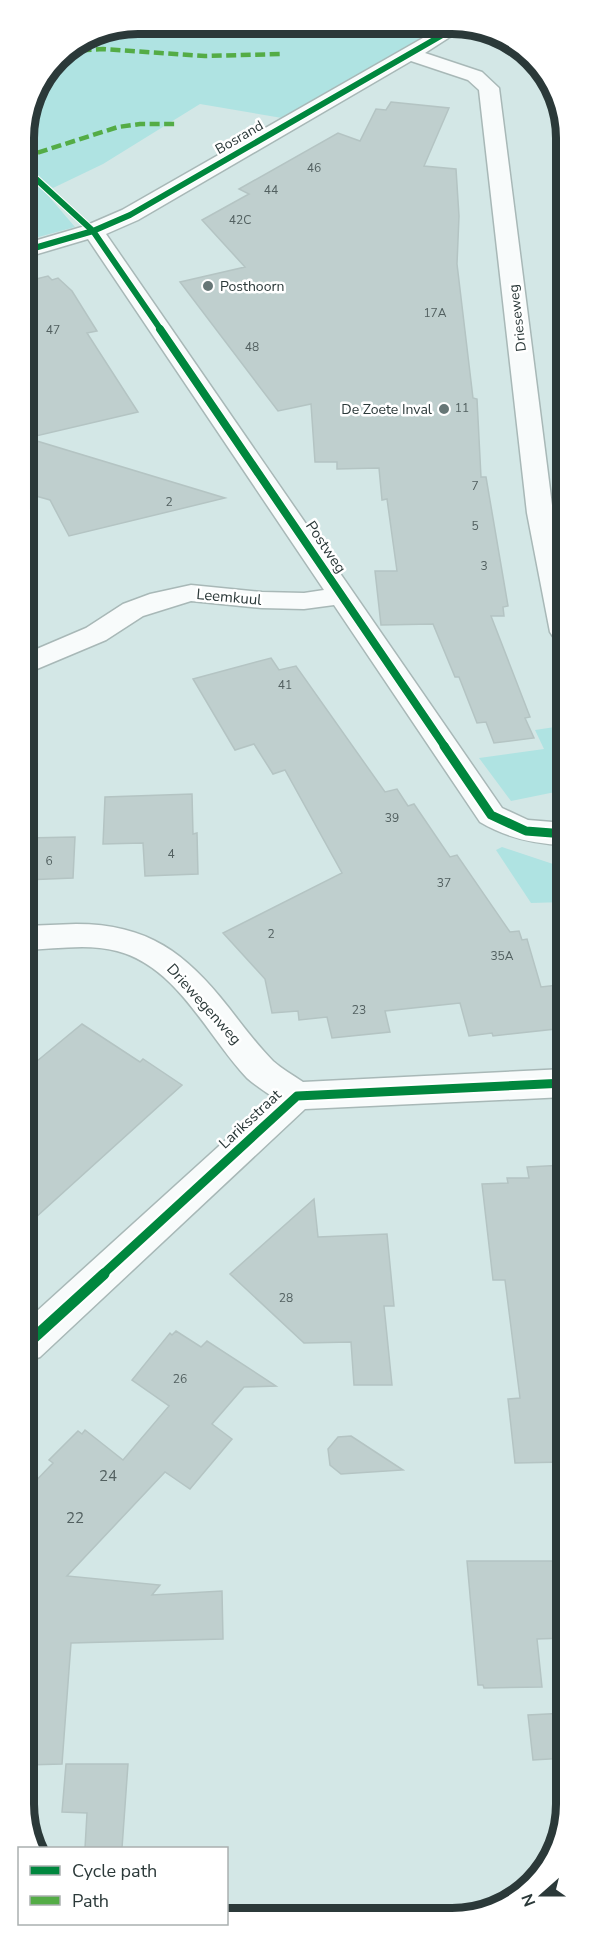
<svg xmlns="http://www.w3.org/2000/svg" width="590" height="1943" font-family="'Nunito Sans',sans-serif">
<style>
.green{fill:#afe3e2}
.building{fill:#bfcfce;stroke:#b4c4c3;stroke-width:1.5}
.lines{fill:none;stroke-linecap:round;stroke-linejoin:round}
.minor-casing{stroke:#a8b8b7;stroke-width:3}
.minor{fill:#f8fbfb;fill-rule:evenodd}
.quiet{stroke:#54ac46;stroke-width:4.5;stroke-dasharray:10 4.5;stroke-linecap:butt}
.cycleway-far3-casing{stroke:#fff;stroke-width:8}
.cycleway-far2-casing{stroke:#fff;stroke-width:10}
.cycleway-far1-casing{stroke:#fff;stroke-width:13}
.cycleway-casing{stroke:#fff;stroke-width:15}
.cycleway-far3{stroke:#00873e;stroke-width:6}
.cycleway-far2{stroke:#00873e;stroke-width:8}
.cycleway-far1{stroke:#00873e;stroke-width:9}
.cycleway{stroke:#00873e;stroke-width:11}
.poi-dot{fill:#667676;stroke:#fff;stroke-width:2}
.labels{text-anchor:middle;stroke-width:5;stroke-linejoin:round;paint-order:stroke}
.number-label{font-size:12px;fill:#526060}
.far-street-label{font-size:14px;fill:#2b3939;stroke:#fff}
.far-poi-label{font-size:14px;fill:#2b3939;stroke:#fff;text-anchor:start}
.street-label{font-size:15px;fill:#2b3939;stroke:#fff}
.near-number-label{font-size:15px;fill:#526060}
.rim{fill:none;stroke:#2b3939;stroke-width:8}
</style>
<rect width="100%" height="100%" fill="#d3e7e6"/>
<path class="green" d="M 139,24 L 334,25 L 342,32 L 435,32 L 282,118 L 200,104 L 103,164 L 53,188 L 24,164 L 24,132 L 58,57 L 95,33 Z
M 24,173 L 45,192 L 75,227 L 24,241 Z
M 555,727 L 565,790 L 511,801 L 479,758 L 544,749 L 535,730 Z
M 502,847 L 565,868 L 565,902 L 531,903 L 496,850 Z"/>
<path class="building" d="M 391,102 L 449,108 L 424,166 L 456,169 L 459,216 L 457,264 L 473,398 L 477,399 L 481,477 L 486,477 L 508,606 L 503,607 L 504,616 L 491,616 L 530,717 L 525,718 L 534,738 L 494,743 L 486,722 L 477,723 L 459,677 L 455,677 L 433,624 L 381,625 L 375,571 L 397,571 L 387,499 L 382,500 L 379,468 L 337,469 L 337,462 L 315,462 L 311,404 L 278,411 L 180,282 L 245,267 L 202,220 L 249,194 L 239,189 L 338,133 L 360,141 L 376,109 L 386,110 Z
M 48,276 L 52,280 L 58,278 L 72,291 L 97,331 L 87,333 L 138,412 L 27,438 L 225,498 L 69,536 L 50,500 L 25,493 L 24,282 Z
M 271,658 L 279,670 L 296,666 L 385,792 L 397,789 L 408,806 L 414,804 L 450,857 L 457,855 L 510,932 L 519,931 L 522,940 L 527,939 L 541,987 L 558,985 L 565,1009 L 565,1028 L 493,1036 L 492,1033 L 469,1036 L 460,1003 L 385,1011 L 390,1032 L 332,1038 L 327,1017 L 299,1020 L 298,1011 L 272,1013 L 265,979 L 223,933 L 342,873 L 285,770 L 273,774 L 254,744 L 235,750 L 193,679 Z
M 192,794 L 193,834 L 197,833 L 198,874 L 145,876 L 143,843 L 103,844 L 105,797 Z
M 75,837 L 73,878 L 25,880 L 25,838 Z
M 82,1024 L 140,1062 L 143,1059 L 182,1085 L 25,1227 L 25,1071 Z
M 565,1165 L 565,1462 L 515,1463 L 508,1399 L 520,1398 L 505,1280 L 493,1280 L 482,1184 L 508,1183 L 507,1178 L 529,1178 L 527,1167 Z
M 314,1199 L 318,1237 L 387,1234 L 394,1306 L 384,1306 L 392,1385 L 354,1385 L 351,1342 L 304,1343 L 230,1274 Z
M 176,1331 L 201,1347 L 207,1341 L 276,1386 L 244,1387 L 212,1424 L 232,1439 L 190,1489 L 165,1472 L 67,1576 L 160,1585 L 152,1595 L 222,1591 L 223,1639 L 71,1643 L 62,1764 L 26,1765 L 26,1491 L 53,1463 L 49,1460 L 78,1431 L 82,1434 L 85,1430 L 123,1460 L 169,1406 L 132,1380 L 170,1333 L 172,1335 Z
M 351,1436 L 403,1470 L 341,1474 L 330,1465 L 328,1449 L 338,1437 Z
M 467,1561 L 565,1561 L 566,1638 L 537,1639 L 542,1687 L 484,1688 L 483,1685 L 478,1685 Z
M 566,1713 L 566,1758 L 533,1760 L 528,1715 Z
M 66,1764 L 128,1764 L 122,1848 L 85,1848 L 87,1813 L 62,1812 Z"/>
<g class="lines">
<defs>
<path id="minor" d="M 444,26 L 467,26 L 425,53 L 482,72 L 499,88 L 553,513 L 564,567 L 564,641 L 554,638 L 550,632 L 527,513 L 479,90 L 468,80 L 411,61 L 138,220 L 106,234 L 502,808 L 528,820 L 565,823 L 565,845 C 534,844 507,838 480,822 L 334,605 L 304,609 L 262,608 L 191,601 L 143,616 L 106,640 L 25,674 L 25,654 L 86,628 L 123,604 L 150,594 L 191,585 L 262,592 L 304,593 L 324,590 L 88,239 L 24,258 L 24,244 L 85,226 L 122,210 Z
M 76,924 C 148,924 186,953 229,1008 C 243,1026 257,1045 273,1061 C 282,1069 293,1075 303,1082 L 565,1069 L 565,1097 L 305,1109 L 40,1357 L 26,1362 L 26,1321 L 273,1097 C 264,1091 255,1085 247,1078 C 207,1036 178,967 117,951 C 88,943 55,949 25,950 L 25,926 Z"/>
</defs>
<use href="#minor" class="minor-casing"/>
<use href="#minor" class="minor"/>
<path class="quiet" d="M 67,51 L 103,49 L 205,56 L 283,54
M 24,157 L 118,127 L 140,124 L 178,124"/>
<defs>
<path id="cycleway-far3" d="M 24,168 L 93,231 L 161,330
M 24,251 L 93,231 L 130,215 L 458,26"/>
<path id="cycleway-far2" d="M 160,329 L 445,747"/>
<path id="cycleway-far1" d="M 444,746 L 491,815 L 526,831 L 565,834
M 102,1275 L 297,1096 L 565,1083"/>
<path id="cycleway" d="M 26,1345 L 104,1274"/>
</defs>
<use href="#cycleway-far3" class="cycleway-far3-casing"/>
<use href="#cycleway-far2" class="cycleway-far2-casing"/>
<use href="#cycleway-far1" class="cycleway-far1-casing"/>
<use href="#cycleway" class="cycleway-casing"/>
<use href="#cycleway-far3" class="cycleway-far3"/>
<use href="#cycleway-far2" class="cycleway-far2"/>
<use href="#cycleway-far1" class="cycleway-far1"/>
<use href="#cycleway" class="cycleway"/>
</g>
<g class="poi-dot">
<circle cx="208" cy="286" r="6"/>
<circle cx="444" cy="409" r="6"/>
</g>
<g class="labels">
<g class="number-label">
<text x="314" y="172">46</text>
<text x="271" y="194">44</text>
<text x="240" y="224">42C</text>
<text x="435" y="317">17A</text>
<text x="53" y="334">47</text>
<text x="252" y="351">48</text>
<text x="462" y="412">11</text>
<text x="475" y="490">7</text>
<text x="169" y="506">2</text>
<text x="475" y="530">5</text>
<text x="484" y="570">3</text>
<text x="285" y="689">41</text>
<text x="392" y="822">39</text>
<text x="171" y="858">4</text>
<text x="49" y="865">6</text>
<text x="444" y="887">37</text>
<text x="271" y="938">2</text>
<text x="502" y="960">35A</text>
<text x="359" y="1014">23</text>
<text x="286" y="1302">28</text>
<text x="180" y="1383">26</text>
</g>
<g class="far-street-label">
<text transform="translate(239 137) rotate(-30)" y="5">Bosrand</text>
<text transform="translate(517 318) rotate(-97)" y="5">Drieseweg</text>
</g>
<g class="far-poi-label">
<text x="220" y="291">Posthoorn</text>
<text x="432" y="414" text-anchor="end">De Zoete Inval</text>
</g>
<g class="street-label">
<text transform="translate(326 547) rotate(56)" y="5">Postweg</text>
<text transform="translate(229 597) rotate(5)" y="5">Leemkuul</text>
<text transform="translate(204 1004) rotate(48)" y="5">Driewegenweg</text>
<text transform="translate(250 1119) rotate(-43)" y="5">Lariksstraat</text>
</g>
<g class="near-number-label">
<text x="108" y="1481">24</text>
<text x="75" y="1523">22</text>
</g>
</g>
<path d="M0 0H590V1943H0ZM138 34H452A104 104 0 0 1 556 138V1804A104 104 0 0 1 452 1908H138A104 104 0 0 1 34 1804V138A104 104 0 0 1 138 34Z" fill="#fff" fill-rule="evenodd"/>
<path class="rim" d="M138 34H452A104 104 0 0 1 556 138V1804A104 104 0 0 1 452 1908H138A104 104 0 0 1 34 1804V138A104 104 0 0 1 138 34Z"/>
<rect x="18" y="1847" width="210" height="78" fill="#ffffff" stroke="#aab0b0" stroke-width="1.5"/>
<rect x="30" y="1866" width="30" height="9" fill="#00873e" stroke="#aab0b0" stroke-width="1.5"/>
<text x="72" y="1877" font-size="18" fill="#2b3939">Cycle path</text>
<rect x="30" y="1896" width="30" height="9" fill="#54ac46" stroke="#aab0b0" stroke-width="1.5"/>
<text x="72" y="1907" font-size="18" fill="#2b3939">Path</text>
<g transform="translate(542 1895) rotate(249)" stroke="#ffffff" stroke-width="4.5" paint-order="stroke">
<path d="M0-4.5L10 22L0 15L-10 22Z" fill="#2b3939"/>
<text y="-9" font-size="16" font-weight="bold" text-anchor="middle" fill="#2b3939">N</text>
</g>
</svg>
